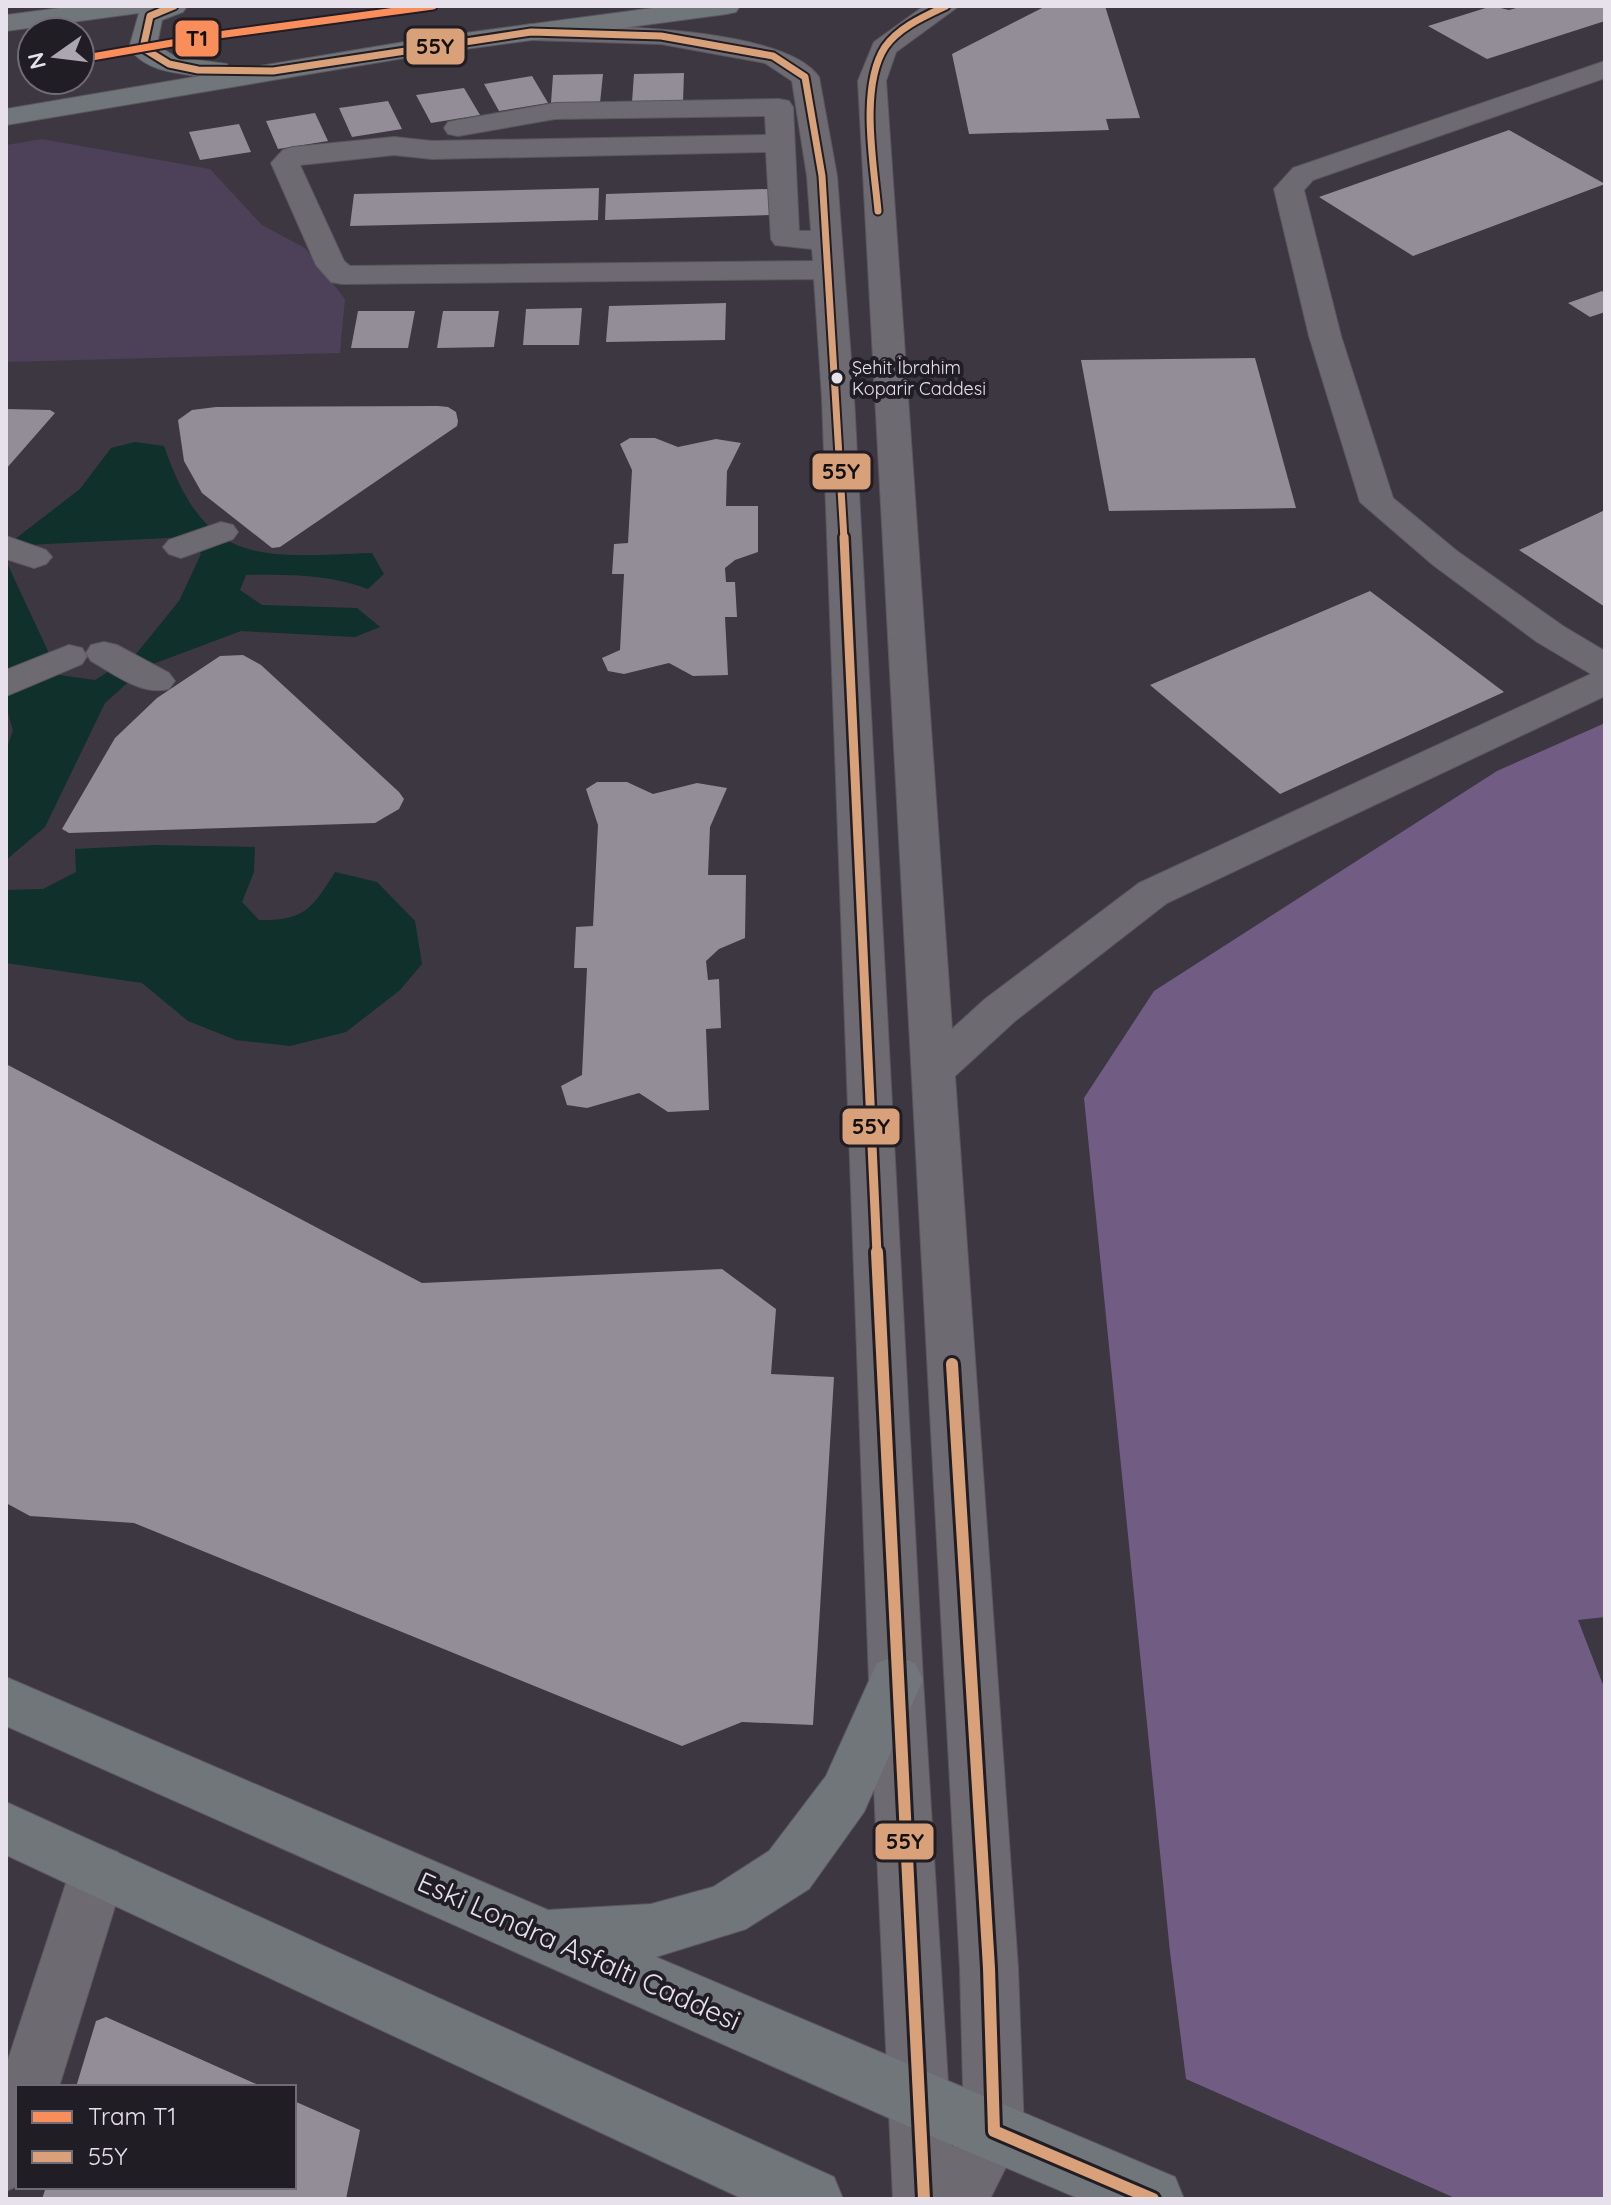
<svg xmlns="http://www.w3.org/2000/svg" width="1611" height="2205" font-family="Quicksand,sans-serif">
<style>
.green{fill:#4d4059}
.forest{fill:#715d83}
.water{fill:#0f302b;fill-rule:evenodd}
.building{fill:#928d96}
.lines{fill:none;stroke-linecap:round;stroke-linejoin:round}
.minor-casing{stroke:#5a565e;stroke-width:2}
.major-casing{stroke:#5a565e;stroke-width:2}
.minor{fill:#6d6a71;fill-rule:evenodd}
.major{fill:#71767a;fill-rule:evenodd}
.bus-1-far2-casing{stroke:#211d25;stroke-width:11}
.bus-1-far1-casing{stroke:#211d25;stroke-width:14}
.bus-1-casing{stroke:#211d25;stroke-width:18}
.bus-1-far2{stroke:#d9a179;stroke-width:7}
.bus-1-far1{stroke:#d9a179;stroke-width:9}
.bus-1{stroke:#d9a179;stroke-width:12}
.tram-1-casing{stroke:#211d25;stroke-width:11}
.tram-1{stroke:#fa8e5a;stroke-width:7}
.bus-dot{fill:#e7e1ec;stroke:#211d25;stroke-width:3}
.labels{text-anchor:middle;stroke-width:8;stroke-linejoin:round;paint-order:stroke}
.far-bus-label{font-size:18px;fill:#e7e1ec;stroke:#211d25;text-anchor:start}
.near-street-label{font-size:28px;fill:#e7e1ec;stroke:#211d25}
.line-badge{stroke:#211d25;stroke-width:3}
.pale-badge-label{font-size:22px;text-anchor:middle;font-weight:bold;fill:#111}
</style>
<rect width="100%" height="100%" fill="#3c3740"/>
<path class="green" d="M 42,139 L 210,169 L 262,225 L 305,248 L 345,299 L 340,353 L 6,362 L 6,145 Z"/>
<path class="forest" d="M 1605,723 L 1605,1617 L 1578,1620 L 1605,1690 L 1605,2199 L 1457,2199 L 1186,2079 L 1170,1952 L 1084,1098 L 1154,991 L 1497,771 Z"/>
<path class="water" d="M 135,442 L 164,446 C 206,568 259,557 372,553 L 384,574 L 368,589 C 329,574 287,574 246,575 L 240,590 L 262,605 L 357,608 L 380,627 L 355,637 L 241,631 L 145,667 L 105,703 L 45,827 L 6,860 L 6,750 L 13,731 L 6,706 L 6,546 L 80,489 L 111,448 ZM 187,537 L 201,554 L 179,601 L 136,654 L 95,680 L 59,675 L 7,563 L 26,545 Z
M 155,845 L 255,847 L 254,872 L 242,902 L 259,920 C 304,921 312,909 335,872 L 377,882 L 415,921 L 422,964 L 400,990 L 346,1032 L 290,1046 L 236,1040 L 188,1021 L 142,983 L 6,963 L 6,890 L 43,889 L 76,872 L 75,849 Z"/>
<path class="building" d="M 1105,6 L 1140,118 L 1106,119 L 1109,130 L 969,134 L 952,54 L 1042,8 Z
M 1492,6 L 1509,10 L 1523,6 L 1605,6 L 1605,21 L 1487,59 L 1428,26 Z
M 684,73 L 683,102 L 632,102 L 634,74 Z
M 603,74 L 600,103 L 551,103 L 553,75 Z
M 532,76 L 548,103 L 499,111 L 484,84 Z
M 464,88 L 480,115 L 431,123 L 416,95 Z
M 388,101 L 402,129 L 352,137 L 339,108 Z
M 315,113 L 328,141 L 278,149 L 266,121 Z
M 239,124 L 251,152 L 200,160 L 189,132 Z
M 1509,130 L 1605,184 L 1413,256 L 1319,197 Z
M 599,188 L 598,220 L 350,226 L 354,194 Z
M 768,189 L 771,215 L 605,220 L 606,194 Z
M 1602,291 L 1605,294 L 1605,312 L 1590,317 L 1568,303 Z
M 726,303 L 725,340 L 606,342 L 609,306 Z
M 582,308 L 579,345 L 523,345 L 526,309 Z
M 358,311 L 415,311 L 408,348 L 351,348 Z
M 443,311 L 499,311 L 494,347 L 437,348 Z
M 1255,358 L 1296,508 L 1109,511 L 1081,360 Z
M 216,407 L 438,406 L 448,407 L 456,412 L 458,421 L 457,426 L 280,547 L 272,548 L 202,493 L 184,461 L 178,420 L 192,410 Z
M 6,409 L 50,410 L 55,413 L 6,469 Z
M 630,438 L 655,438 L 678,447 L 716,439 L 741,443 L 727,471 L 726,506 L 758,506 L 758,552 L 735,560 L 725,568 L 726,582 L 735,582 L 737,617 L 725,617 L 728,675 L 693,676 L 669,663 L 624,674 L 608,671 L 602,658 L 620,650 L 624,574 L 612,574 L 614,544 L 628,543 L 632,470 L 620,444 Z
M 1605,510 L 1605,607 L 1519,550 Z
M 1370,591 L 1504,692 L 1280,794 L 1150,685 Z
M 243,655 L 261,665 L 399,792 L 404,799 L 399,809 L 375,823 L 69,833 L 62,829 L 115,738 L 157,698 L 220,656 Z
M 597,782 L 627,782 L 653,794 L 697,783 L 727,788 L 710,827 L 708,875 L 746,875 L 745,938 L 719,949 L 706,961 L 708,980 L 719,979 L 721,1028 L 706,1029 L 709,1110 L 668,1112 L 639,1093 L 587,1108 L 567,1105 L 561,1086 L 582,1075 L 587,968 L 574,968 L 576,927 L 593,926 L 598,825 L 586,789 Z
M 6,1064 L 422,1283 L 722,1269 L 776,1309 L 771,1374 L 834,1377 L 813,1725 L 742,1722 L 682,1746 L 134,1523 L 30,1516 L 6,1503 Z
M 106,2017 L 263,2087 L 76,2087 L 96,2021 Z
M 294,2101 L 360,2130 L 346,2199 L 42,2199 L 46,2187 L 294,2187 Z"/>
<g class="lines">
<defs>
<path id="minor" d="M 924,6 L 959,6 L 896,52 L 886,81 L 952,1029 L 985,999 L 1139,883 L 1591,674 L 1537,642 L 1433,565 L 1360,502 L 1309,336 L 1274,189 L 1293,168 L 1605,61 L 1605,78 L 1313,180 L 1304,190 L 1341,336 L 1393,498 L 1457,551 L 1563,626 L 1605,651 L 1605,696 L 1167,903 L 1015,1021 L 955,1076 L 1018,1968 L 1024,2131 L 990,2199 L 893,2199 L 869,1680 L 822,398 L 814,279 L 342,284 L 331,282 L 316,265 L 271,163 L 283,150 L 293,147 L 394,137 L 432,141 L 766,135 L 765,116 L 555,119 L 458,136 L 448,134 L 444,128 L 448,122 L 458,120 L 555,103 L 779,99 L 789,101 L 793,107 L 799,231 L 811,231 L 807,176 L 792,81 L 765,63 L 661,44 L 531,40 L 522,38 L 518,32 L 522,26 L 531,24 C 593,26 783,25 819,77 L 837,176 L 854,398 L 923,1680 L 952,2147 L 964,2125 L 960,1968 L 858,81 L 874,42 ZM 766,152 L 771,239 L 775,245 L 812,249 L 813,261 L 350,266 L 344,261 L 300,165 L 394,155 L 432,159 Z
M 221,522 L 233,525 L 238,532 L 233,539 L 181,558 L 169,554 L 163,547 L 169,540 Z
M 6,536 L 46,550 L 52,557 L 46,564 L 34,568 L 6,559 Z
M 104,642 L 117,645 L 169,673 L 175,681 L 169,689 C 141,696 115,674 91,661 L 86,653 L 91,645 Z
M 69,645 L 82,648 L 87,656 L 82,664 L 6,696 L 6,670 Z
M 98,1845 L 118,1852 L 126,1871 L 59,2087 L 18,2087 L 18,2186 L 6,2191 L 6,2066 L 70,1871 L 78,1852 Z"/>
<path id="major" d="M 75,6 L 187,6 L 183,12 L 162,20 L 157,45 L 176,57 L 227,64 L 230,71 L 428,38 L 668,6 L 740,6 L 736,12 L 727,14 L 428,54 L 6,125 L 6,109 L 200,76 C 175,73 145,71 129,48 L 139,13 L 6,31 L 6,15 Z
M 896,1656 L 915,1663 L 923,1680 L 864,1812 L 809,1889 L 746,1929 L 656,1957 L 1175,2177 L 1184,2199 L 1080,2199 L 898,2122 L 6,1726 L 6,1677 L 548,1910 L 651,1904 L 713,1887 L 769,1851 L 826,1776 L 877,1663 Z
M 6,1802 L 834,2177 L 843,2199 L 743,2199 L 6,1855 Z"/>
</defs>
<use href="#minor" class="minor-casing"/>
<use href="#major" class="major-casing"/>
<use href="#minor" class="minor"/>
<use href="#major" class="major"/>
<defs>
<path id="bus-1-far2" d="M 174,6 L 150,16 L 143,48 L 169,64 L 198,70 L 273,71 L 531,32 L 661,36 L 773,56 L 805,77 L 822,176 L 844,539
M 878,211 C 874,166 859,87 885,47 C 899,27 925,16 946,6"/>
<path id="bus-1-far1" d="M 844,537 L 877,1254"/>
<path id="bus-1" d="M 877,1252 L 924,2199
M 952,1364 L 989,1968 L 994,2131 L 1153,2199"/>
</defs>
<use href="#bus-1-far2" class="bus-1-far2-casing"/>
<use href="#bus-1-far1" class="bus-1-far1-casing"/>
<use href="#bus-1" class="bus-1-casing"/>
<use href="#bus-1-far2" class="bus-1-far2"/>
<use href="#bus-1-far1" class="bus-1-far1"/>
<use href="#bus-1" class="bus-1"/>
<defs>
<path id="tram-1" d="M 80,59 L 218,35 L 433,6"/>
</defs>
<use href="#tram-1" class="tram-1-casing"/>
<use href="#tram-1" class="tram-1"/>
</g>
<circle class="bus-dot" cx="837" cy="378" r="7"/>
<g class="labels">
<g class="far-bus-label">
<text x="852" y="374">Şehit İbrahim<tspan x="852" dy="21">Koparir Caddesi</tspan></text>
</g>
<g class="near-street-label">
<text transform="translate(579 1951) rotate(24)" y="10">Eski Londra Asfaltı Caddesi</text>
</g>
</g>
<g class="line-badge">
<rect x="174" y="19" width="46" height="39" rx="8" fill="#fa8e5a"/>
<rect x="405" y="27" width="61" height="39" rx="8" fill="#d9a179"/>
<rect x="811" y="452" width="61" height="39" rx="8" fill="#d9a179"/>
<rect x="841" y="1107" width="60" height="39" rx="8" fill="#d9a179"/>
<rect x="874" y="1822" width="61" height="39" rx="8" fill="#d9a179"/>
</g>
<g class="pale-badge-label">
<text x="197" y="46">T1</text>
<text x="435" y="54">55Y</text>
<text x="841" y="479">55Y</text>
<text x="871" y="1134">55Y</text>
<text x="905" y="1849">55Y</text>
</g>
<rect width="1611" height="2205" fill="none" stroke="#e7e1ec" stroke-width="16"/>
<rect x="16" y="2085" width="280" height="104" fill="#211d25" stroke="#706b75" stroke-width="2"/>
<rect x="32" y="2111" width="40" height="12" fill="#fa8e5a" stroke="#706b75" stroke-width="2"/>
<text x="88" y="2125" font-size="24" fill="#e7e1ec">Tram T1</text>
<rect x="32" y="2151" width="40" height="12" fill="#d9a179" stroke="#706b75" stroke-width="2"/>
<text x="88" y="2165" font-size="24" fill="#e7e1ec">55Y</text>
<g transform="translate(56 56) rotate(256)"><circle r="38" fill="#211d25" stroke="#706b75" stroke-width="2"/>
<path d="M0-6L14 30L0 20L-14 30Z" fill="#aba6b0"/>
<text y="-12" font-size="22" font-weight="bold" text-anchor="middle" fill="#e7e1ec">N</text>
</g>
</svg>
